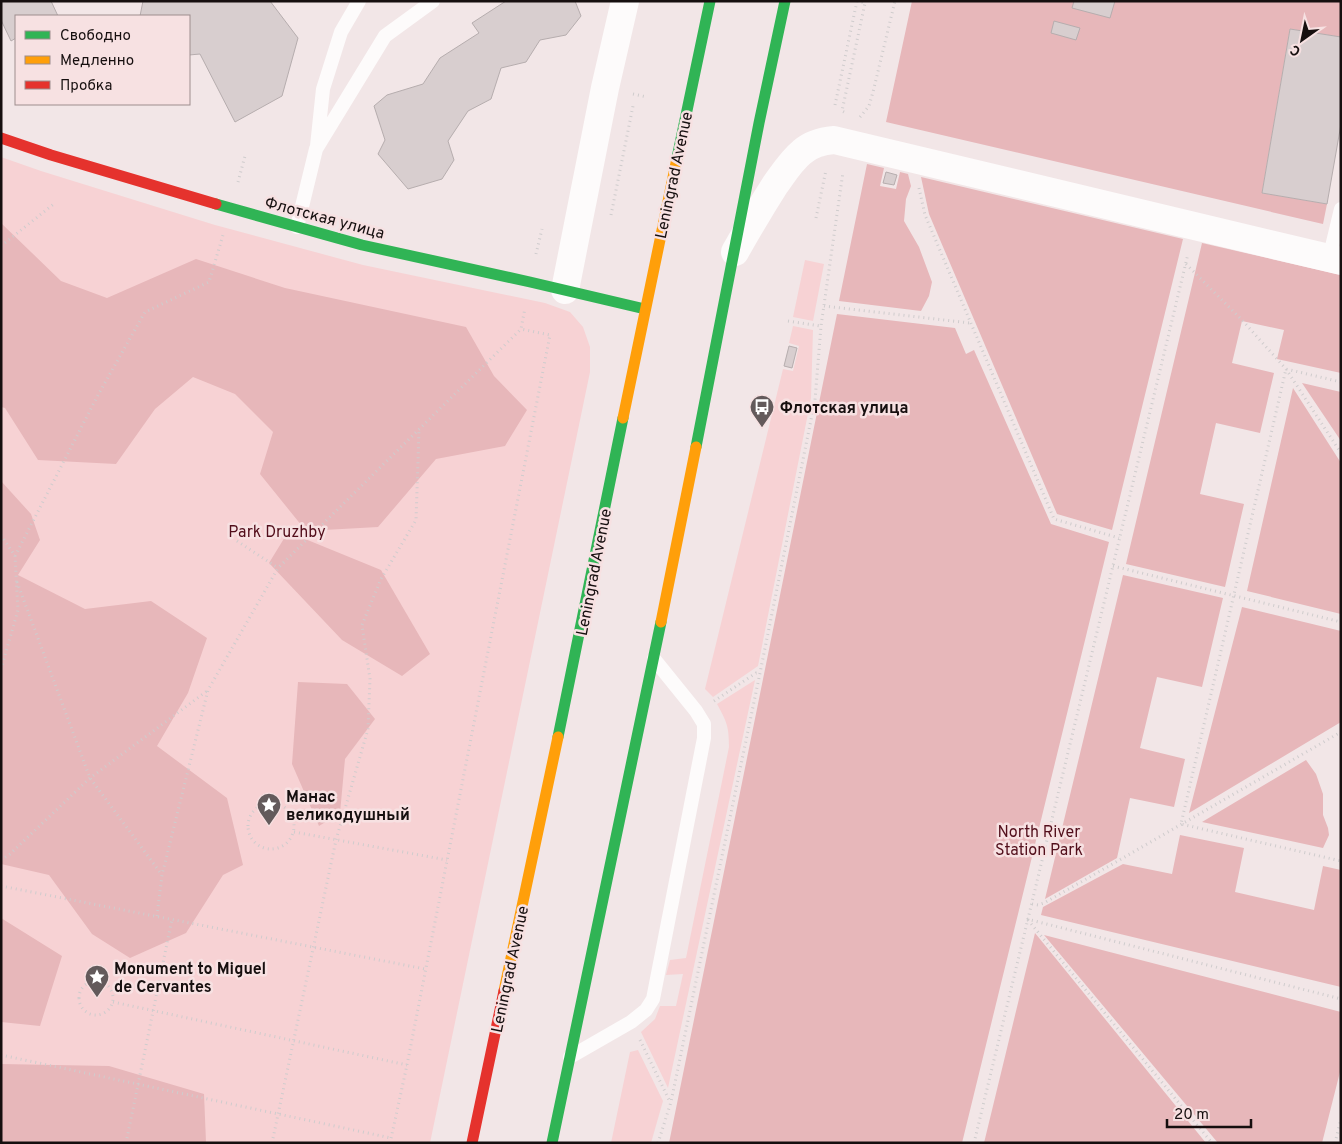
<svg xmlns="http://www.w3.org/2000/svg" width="1342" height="1144" font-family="Overpass,sans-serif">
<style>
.green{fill:#f7d2d4}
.forest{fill:#e7b7ba}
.building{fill:#d8cecf;stroke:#b6adae}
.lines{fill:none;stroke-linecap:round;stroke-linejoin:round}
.path{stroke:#cfcccd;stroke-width:3;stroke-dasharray:1 4;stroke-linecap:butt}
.lane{stroke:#fdfbfb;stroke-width:14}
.street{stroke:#fdfbfb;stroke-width:28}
.fast{stroke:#30b455;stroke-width:11}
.slow{stroke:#ff9f0a;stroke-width:11}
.jam{stroke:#e5322d;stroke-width:11}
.labels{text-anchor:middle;stroke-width:5;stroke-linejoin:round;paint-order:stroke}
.street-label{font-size:16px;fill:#160f0f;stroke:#f7e1e2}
.poi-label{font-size:16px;font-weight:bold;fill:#160f0f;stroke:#f7e1e2;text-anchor:start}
.park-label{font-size:16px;fill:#520e1b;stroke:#f7e1e2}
</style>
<rect width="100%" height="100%" fill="#f2e6e7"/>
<path class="green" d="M 1,157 L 41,171 L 215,225 L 363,265 L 545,303 L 570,312 L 583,327 L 590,347 L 590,372 L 430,1143 L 1,1143 Z
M 805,260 L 824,264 L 813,321 L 793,317 Z
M 793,326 L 813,330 L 811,398 L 758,666 L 713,697 L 705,689 L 783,369 L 793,371 L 799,346 L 789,343 Z
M 755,680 L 668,1088 L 641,1032 L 655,1019 L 660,1006 L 676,1006 L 683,974 L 666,975 L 670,960 L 686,958 L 729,747 C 729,727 727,722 717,704 Z
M 638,1050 L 663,1101 L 651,1143 L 611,1143 L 630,1052 Z"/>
<path class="forest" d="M 912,1 L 1341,1 L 1341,37 L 1290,29 L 1262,193 L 1327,204 L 1323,224 L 886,122 Z
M 867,164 L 884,168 L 880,186 L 896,189 L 900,172 L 908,174 L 911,186 L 906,199 L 904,221 L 919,247 L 932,282 L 929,296 L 921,311 L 839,301 Z
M 921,177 L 1183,239 L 1112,530 L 1057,514 L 929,214 Z
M 1,223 L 61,281 L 107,298 L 196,259 L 285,288 L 466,327 L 494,376 L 527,410 L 505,446 L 436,459 L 378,527 L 306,531 L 260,474 L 273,432 L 235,394 L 193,377 L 155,409 L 116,464 L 38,460 L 5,408 L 1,407 Z
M 1202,243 L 1341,275 L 1341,373 L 1277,359 L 1284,330 L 1242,321 L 1232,363 L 1274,373 L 1260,433 L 1216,423 L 1200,494 L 1244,504 L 1225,587 L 1126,564 Z
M 837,314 L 955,328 L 966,354 L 974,350 L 1051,524 L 1109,542 L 962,1143 L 669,1143 Z
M 1302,383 L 1341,392 L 1341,441 Z
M 1293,388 L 1341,463 L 1341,614 L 1247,591 Z
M 1,481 L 31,514 L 40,540 L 18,575 L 85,609 L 151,601 L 207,638 L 188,693 L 157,746 L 227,798 L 243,865 L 223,875 L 186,933 L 130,958 L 92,934 L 49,875 L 1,864 Z
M 288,532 L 381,570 L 430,654 L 402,676 L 342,640 L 269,563 Z
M 1123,575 L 1223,598 L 1202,687 L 1157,677 L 1140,748 L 1185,759 L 1174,807 L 1130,798 L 1117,858 L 1045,899 Z
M 1242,607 L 1341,631 L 1341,722 L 1189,813 Z
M 298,682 L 347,684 L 375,719 L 345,759 L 340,813 L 319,826 L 292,764 Z
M 1306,760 L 1316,774 L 1323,794 L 1323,815 L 1328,828 L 1329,835 L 1323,848 L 1202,822 Z
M 1180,835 L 1244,848 L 1235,892 L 1314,910 L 1323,866 L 1341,870 L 1341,987 L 1041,915 L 1043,907 L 1123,864 L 1172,874 Z
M 1,918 L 62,956 L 40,1026 L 1,1022 Z
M 1035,933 L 1206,1143 L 984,1143 Z
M 1044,935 L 1341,1012 L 1341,1068 L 1322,1143 L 1218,1143 Z
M 1,1064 L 109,1066 L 204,1094 L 206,1142 L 1,1143 Z"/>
<path class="building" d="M 1,1 L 51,1 L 58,16 L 16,16 L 16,38 L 11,41 L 1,20 Z
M 143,1 L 270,1 L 298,38 L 282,96 L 235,122 L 200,54 L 189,55 L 189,16 L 140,16 Z
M 506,1 L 575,1 L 581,16 L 566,35 L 540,40 L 526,62 L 501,68 L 491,99 L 468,111 L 448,141 L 454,160 L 442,179 L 408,189 L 378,154 L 385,140 L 374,106 L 387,95 L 423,84 L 440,58 L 479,33 L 472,23 Z
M 1074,1 L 1115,1 L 1110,18 L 1072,8 Z
M 1054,21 L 1080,28 L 1076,40 L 1051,33 Z
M 1290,29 L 1341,37 L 1341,124 L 1327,204 L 1262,193 Z
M 886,172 L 897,175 L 894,185 L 883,183 Z
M 789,346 L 797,348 L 792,368 L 784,366 Z"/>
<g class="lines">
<path class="path" d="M 633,94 L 647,97
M 835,105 L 857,1
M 844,112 L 842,111 L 865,3 L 858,1
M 860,117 L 869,106 L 873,92 L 895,1
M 238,182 L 245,156
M 919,188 L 925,215 L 1054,519 L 1119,538
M 611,215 L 633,106
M 816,218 L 826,170
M 1,246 L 55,203
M 536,254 L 542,229
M 1186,264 L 1242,320 L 1286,369 L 1341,453
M 824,306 L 970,323
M 788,321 L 821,326
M 1341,382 L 1286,369 L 1181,824 L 1341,861
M 1,535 L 15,556 L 18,610 L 1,669
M 237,541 L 278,568
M 15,556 L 98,395 L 145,312 L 209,282 L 223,235
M 1113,566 L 1341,622
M 17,582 L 90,778 L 162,875
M 714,701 L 756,673 L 760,673
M248 826a23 23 0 1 1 46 0a23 23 0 1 1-46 0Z
M 294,832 L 447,860
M 1,860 L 10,854 L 90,778 L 207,691
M 1,886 L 425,969
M 1032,904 L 1038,905 L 1044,903 L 1116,862 L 1341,732
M 157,916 L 162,875 L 208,690 L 278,568 L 521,329 L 525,308
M 1027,919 L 1341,999
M 1028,920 L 1212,1143
M79 998a17 17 0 1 1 34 0a17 17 0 1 1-34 0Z
M 113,1002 L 407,1065
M 640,1040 L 670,1102
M 1,1055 L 391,1138
M 126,1143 L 172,919
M 272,1143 L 336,840 L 368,729 L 370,679 L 362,625 L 381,579 L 416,520 L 419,431
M 390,1143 L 407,1065 L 550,335 L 521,329
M 658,1143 L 671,1102 L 760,673 L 815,400 L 821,326 L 843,172
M 974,1143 L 1188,254
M 1335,1143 L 1341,1119"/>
<path class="lane" d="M 317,146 L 323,89 L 341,32 L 359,1
M 297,227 L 316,149 L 385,36 L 433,1
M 1329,259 L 1341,209
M 570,1057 L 631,1022 L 646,1010 L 653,999 L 704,738 L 704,724 L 696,711 L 654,659"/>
<path class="street" d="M 735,252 C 748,229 761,207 775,185 C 783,174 791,161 802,152 C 811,144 822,141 834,140 L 1341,261
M 565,290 L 605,88 L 625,1"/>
<path class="fast" d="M 677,158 L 710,1
M 216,204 L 362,245 L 530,282 L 645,309
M 696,447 L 759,123 L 785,1
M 558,737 L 623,418
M 552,1143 L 661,622"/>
<path class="slow" d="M 623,418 L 677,158
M 661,622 L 696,447
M 504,991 L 558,737"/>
<path class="jam" d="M 1,138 L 51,155 L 216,204
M 472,1143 L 504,991"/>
</g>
<defs>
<symbol id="bus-pin" viewBox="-11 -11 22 30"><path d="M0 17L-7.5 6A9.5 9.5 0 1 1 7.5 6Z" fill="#635a5b" stroke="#f7e1e2"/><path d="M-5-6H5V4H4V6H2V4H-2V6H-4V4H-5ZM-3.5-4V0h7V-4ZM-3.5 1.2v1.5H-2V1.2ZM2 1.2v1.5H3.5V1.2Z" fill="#fff"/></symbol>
<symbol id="sight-pin" viewBox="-11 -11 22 30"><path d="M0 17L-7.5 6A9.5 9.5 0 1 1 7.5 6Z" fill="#635a5b" stroke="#f7e1e2"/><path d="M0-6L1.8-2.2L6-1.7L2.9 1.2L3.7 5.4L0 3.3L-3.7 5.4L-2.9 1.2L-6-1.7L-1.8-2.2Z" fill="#fff"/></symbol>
</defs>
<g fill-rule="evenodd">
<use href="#bus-pin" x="748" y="393" width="28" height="38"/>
<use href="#sight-pin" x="255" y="791" width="28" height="38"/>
<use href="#sight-pin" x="83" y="963" width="28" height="38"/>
</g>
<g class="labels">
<g class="street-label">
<text transform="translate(673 175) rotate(-78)" y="6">Leningrad Avenue</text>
<text transform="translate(325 217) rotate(15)" y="6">Флотская улица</text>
<text transform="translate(593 572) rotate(-79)" y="6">Leningrad Avenue</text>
<text transform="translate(509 969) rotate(-78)" y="6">Leningrad Avenue</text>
</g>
<g class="poi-label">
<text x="780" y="413">Флотская улица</text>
<text x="286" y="802">Манас<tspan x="286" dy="18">великодушный</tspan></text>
<text x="114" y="974">Monument to Miguel<tspan x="114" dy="18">de Cervantes</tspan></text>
</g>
<g class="park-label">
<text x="277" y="537">Park Druzhby</text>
<text x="1039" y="837">North River<tspan x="1039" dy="18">Station Park</tspan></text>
</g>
</g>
<rect width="1342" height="1144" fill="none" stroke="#160f0f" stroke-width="5"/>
<rect x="15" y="15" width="175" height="90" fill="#f7e1e2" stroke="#9d8d8e"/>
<rect x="25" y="31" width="25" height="8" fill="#30b455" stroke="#9d8d8e"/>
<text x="60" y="40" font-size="15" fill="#160f0f">Свободно</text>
<rect x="25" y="56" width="25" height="8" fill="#ff9f0a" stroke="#9d8d8e"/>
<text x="60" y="65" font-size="15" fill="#160f0f">Медленно</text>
<rect x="25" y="81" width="25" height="8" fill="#e5322d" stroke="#9d8d8e"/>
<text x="60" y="90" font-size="15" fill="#160f0f">Пробка</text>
<g transform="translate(1302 40) rotate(213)" stroke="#f7e1e2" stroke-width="4" paint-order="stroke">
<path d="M0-4L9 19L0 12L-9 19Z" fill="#160f0f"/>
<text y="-8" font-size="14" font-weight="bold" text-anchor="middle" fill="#160f0f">С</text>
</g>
<path d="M1167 1119v8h84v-8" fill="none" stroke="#160f0f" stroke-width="2.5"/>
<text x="1174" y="1119" font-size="15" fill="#160f0f" stroke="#f7e1e2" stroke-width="4" paint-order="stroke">20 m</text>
</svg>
